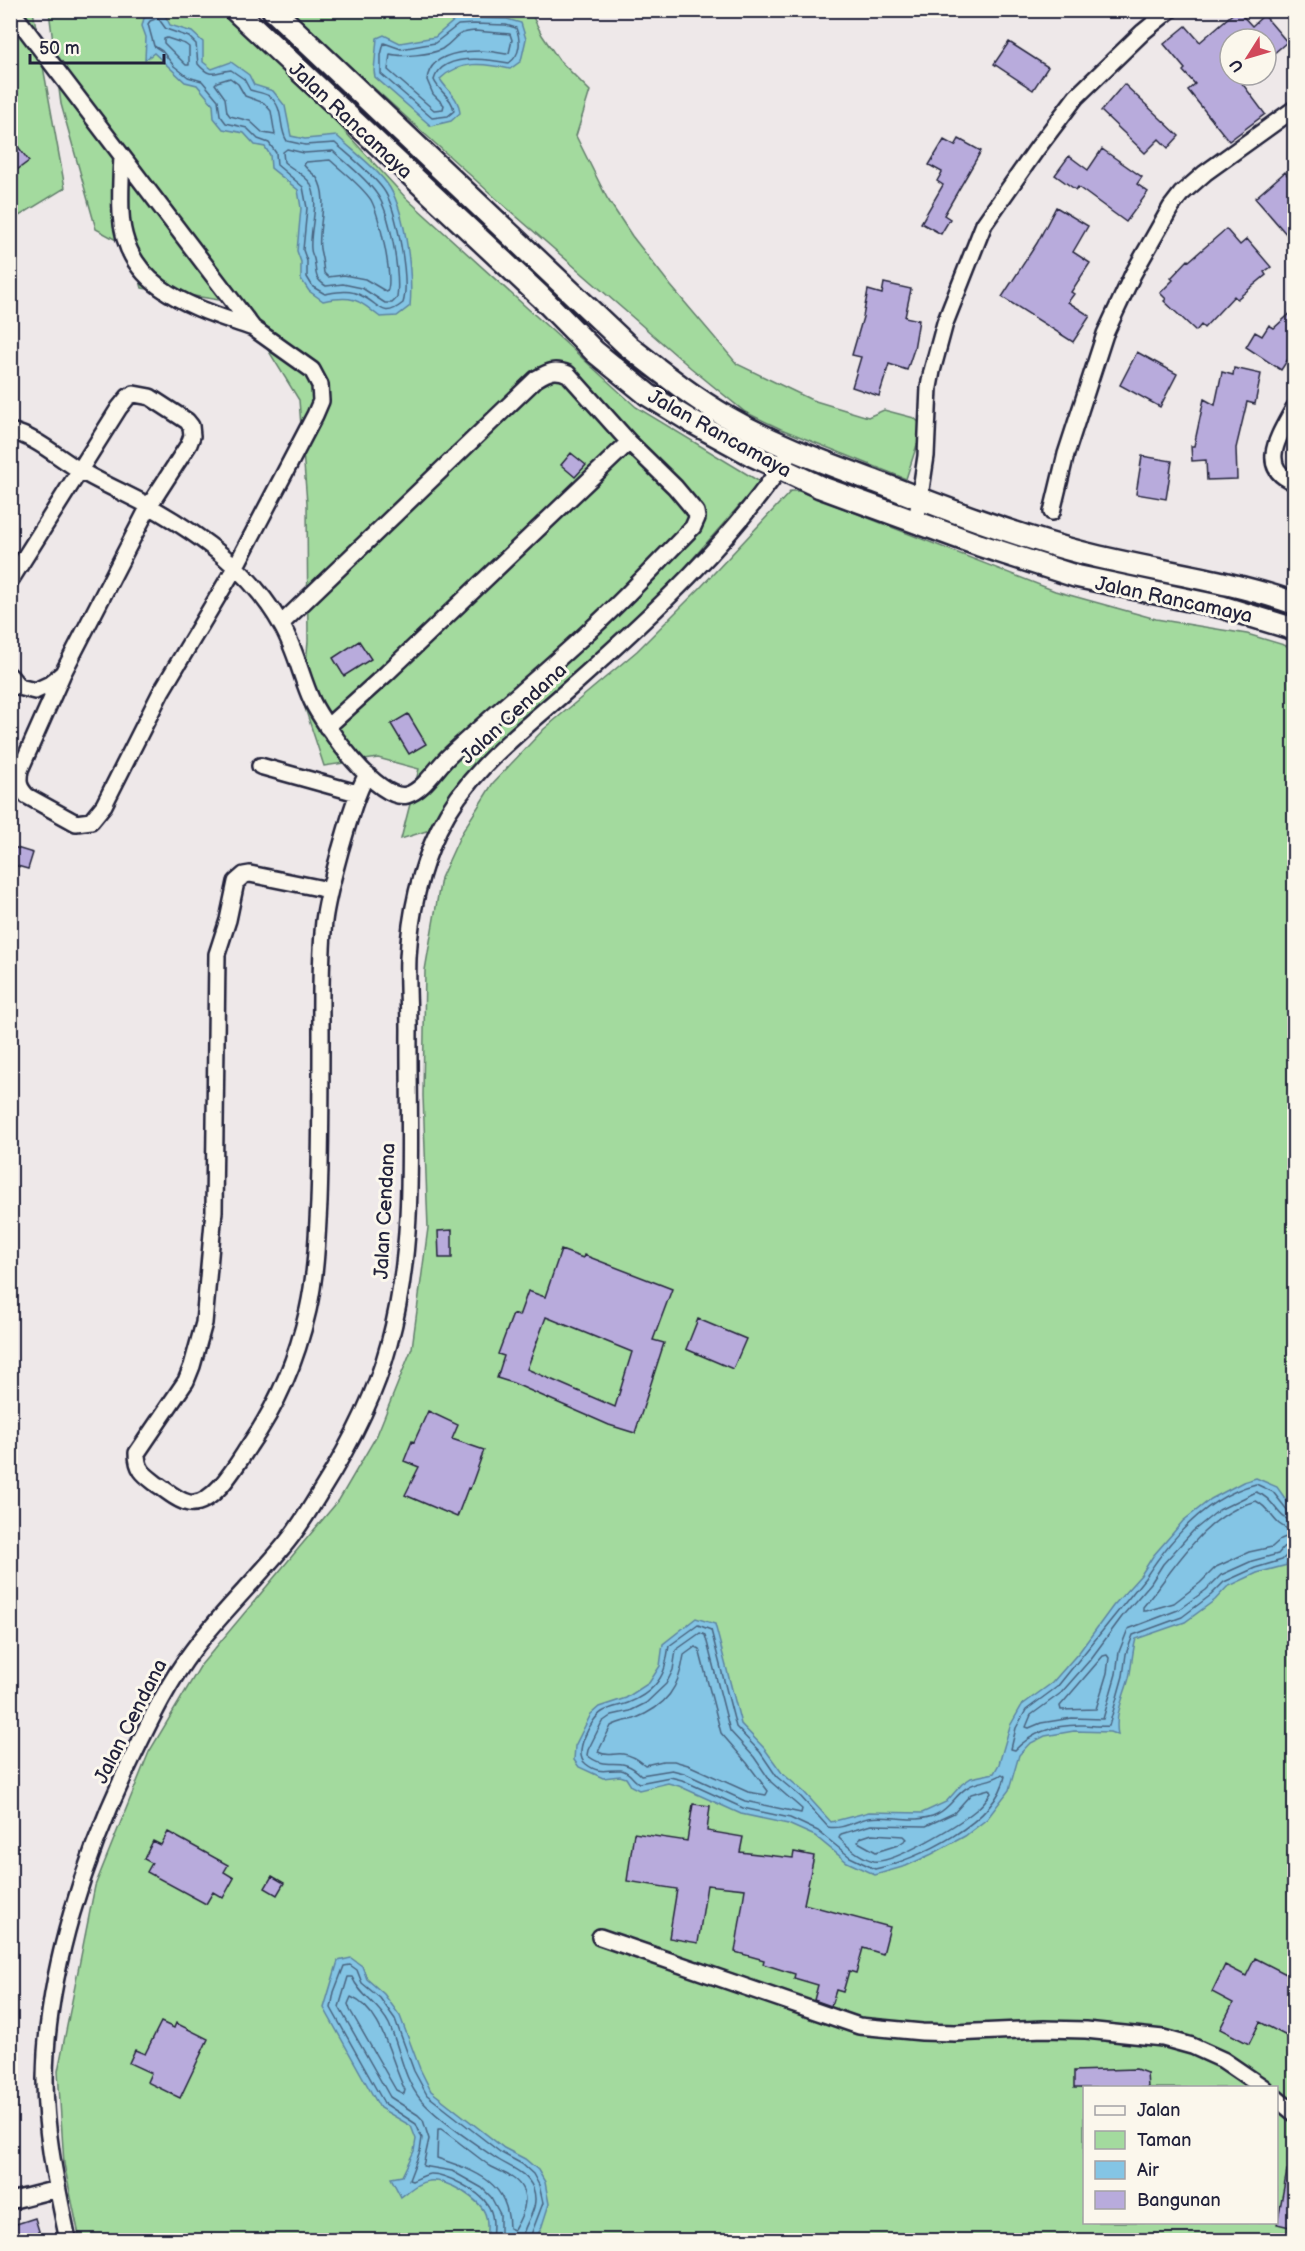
<svg xmlns="http://www.w3.org/2000/svg" width="1305" height="2251" font-family="'Balsamiq Sans',sans-serif">
<style>
.green{fill:#a3da9e;stroke:#627e6c;stroke-width:1.5;fill-rule:evenodd}
.water{fill:#84c5e5;stroke:#5d84a1;stroke-width:1.5}
.lines{fill:none;stroke-linecap:round;stroke-linejoin:round}
.shore{stroke:#49637f;stroke-width:1.5}
.building{fill:#b8abdc;stroke:#22223b;stroke-width:1.5;fill-rule:evenodd}
.street-casing{stroke:#22223b;stroke-width:20}
.secondary-casing{stroke:#22223b;stroke-width:26}
.street{stroke:#fbf7ec;stroke-width:15}
.secondary{stroke:#fbf7ec;stroke-width:21}
.labels{text-anchor:middle;stroke-width:6;stroke-linejoin:round;paint-order:stroke}
.street-label{font-size:20px;fill:#22223b;stroke:#fbf7ec}
</style>
<rect width="100%" height="100%" fill="#eee8e9"/>
<filter id="ink" filterUnits="userSpaceOnUse"><feTurbulence type="fractalNoise" baseFrequency=".0167" numOctaves="2"/><feDisplacementMap in="SourceGraphic" scale="12" xChannelSelector="R" yChannelSelector="G"/><feConvolveMatrix kernelMatrix="1 2 1 2 8 2 1 2 1" color-interpolation-filters="sRGB"/></filter>
<g filter="url(#ink)">
<path class="green" d="M 11,11 L 33,11 L 65,188 L 11,221 Z
M 49,11 L 234,11 L 406,198 L 636,407 L 760,482 L 630,630 L 573,676 L 436,828 L 401,839 L 419,769 L 378,758 L 324,766 L 303,702 L 308,641 L 307,503 L 299,400 L 239,303 L 142,288 L 131,248 L 96,229 L 61,104 Z
M 289,11 L 530,11 L 542,35 L 559,60 L 590,91 L 576,136 L 607,198 L 632,236 L 671,286 L 737,364 L 812,400 L 868,417 L 884,410 L 914,418 L 923,426 L 906,479 L 781,429 L 745,412 L 691,368 L 501,203 Z
M 791,491 L 799,491 L 1055,591 L 1156,619 L 1247,634 L 1294,648 L 1294,2240 L 80,2240 L 64,2164 L 58,2071 L 95,1886 L 149,1752 L 201,1665 L 339,1500 L 377,1435 L 412,1348 L 428,1228 L 423,1096 L 425,970 L 441,878 L 461,834 L 493,783 L 544,729 L 637,651 L 700,588 ZM 1084,2088 L 1276,2088 L 1276,2222 L 1084,2222 Z"/>
<path class="water" d="M 153,13 L 164,13 L 170,25 L 192,32 L 203,42 L 203,62 L 212,69 L 231,62 L 249,75 L 254,85 L 273,91 L 285,106 L 291,136 L 305,139 L 337,136 C 353,151 379,170 390,188 C 406,215 413,275 410,306 L 397,316 L 380,317 C 357,299 353,295 323,301 L 309,291 L 301,279 L 301,262 L 297,251 L 301,208 L 298,190 L 271,168 L 270,155 L 265,147 L 255,145 L 244,133 L 223,129 L 214,118 L 213,104 L 197,85 L 185,82 L 154,53 L 145,60 L 146,37 L 142,26 L 144,18 Z
M 474,18 L 507,19 L 521,23 L 526,39 L 521,61 L 510,69 C 484,63 460,60 440,79 C 448,92 459,97 460,113 L 451,121 L 431,126 L 375,77 L 374,71 L 377,38 L 384,35 L 400,43 L 435,37 L 456,19 Z
M 1256,1478 L 1277,1487 L 1294,1511 L 1294,1555 L 1287,1565 L 1257,1573 L 1227,1587 L 1215,1600 L 1185,1622 L 1136,1639 C 1132,1652 1132,1665 1129,1678 C 1124,1697 1114,1715 1118,1735 L 1110,1732 L 1074,1731 L 1045,1736 L 1029,1744 L 1019,1755 L 1009,1790 L 987,1819 L 965,1836 L 932,1854 L 906,1866 L 875,1875 L 847,1862 L 815,1836 L 788,1824 L 741,1814 L 679,1786 L 668,1783 L 639,1790 L 631,1786 L 626,1778 L 620,1776 L 603,1778 L 579,1767 L 574,1760 L 575,1746 L 591,1714 L 599,1707 L 626,1698 L 649,1683 L 660,1666 L 663,1644 L 696,1618 L 715,1624 L 741,1724 L 764,1748 L 782,1773 L 804,1792 L 831,1822 L 869,1812 L 922,1813 L 946,1802 L 962,1784 L 971,1778 L 994,1773 L 999,1764 L 1010,1726 L 1022,1705 L 1052,1683 L 1080,1651 L 1113,1606 L 1141,1575 L 1153,1556 L 1173,1533 L 1183,1521 L 1211,1499 L 1243,1482 Z
M 351,1958 L 362,1966 L 367,1979 L 384,1994 L 400,2016 L 420,2069 L 431,2091 L 504,2148 L 525,2159 L 538,2170 L 545,2182 L 549,2204 L 541,2229 L 534,2240 L 486,2240 C 487,2233 488,2224 486,2217 C 483,2200 446,2178 429,2181 C 418,2182 409,2191 401,2197 L 391,2178 L 402,2176 L 414,2151 L 416,2139 L 411,2126 L 380,2108 L 324,2008 L 338,1961 Z"/>
<g class="lines">
<path class="shore" d="M 158,18 L 166,29 L 189,37 L 196,44 L 198,64 C 211,79 214,72 231,70 L 244,79 L 250,90 C 256,92 264,93 269,96 C 285,107 278,128 287,141 L 305,145 L 335,143 C 351,157 370,172 383,189 C 397,208 410,281 403,303 C 382,320 380,304 362,296 C 350,289 337,292 325,294 L 313,287 L 307,277 L 307,261 L 303,250 L 307,208 L 303,187 L 277,165 L 276,153 L 269,143 L 258,139 L 247,128 L 226,123 L 220,115 L 218,100 L 202,81 L 188,77 L 174,66 L 162,51 L 154,46 L 148,24 L 150,21 Z
M 474,24 L 506,25 L 516,28 C 521,40 521,55 509,63 C 488,59 442,52 434,80 C 439,92 453,98 454,111 L 448,116 L 432,118 L 381,74 L 381,55 L 384,43 L 401,49 L 435,43 L 458,25 Z
M 475,31 L 510,34 L 512,40 L 509,53 L 506,54 C 483,49 430,47 427,80 L 433,94 L 444,105 L 443,109 L 434,110 L 388,70 L 390,54 C 401,57 431,55 442,49 C 458,39 452,33 475,31 Z
M 167,38 L 185,44 L 189,47 L 189,65 L 186,65 L 164,43 L 164,39 Z
M 230,78 L 238,84 L 245,96 L 264,103 L 271,111 L 275,135 L 263,133 L 250,121 L 230,116 L 227,112 L 225,98 L 215,84 L 217,82 Z
M 287,149 L 304,153 L 333,151 C 347,164 365,177 376,193 C 391,212 400,274 397,298 L 392,303 L 385,303 L 362,288 L 343,284 L 326,286 C 313,278 317,272 314,259 C 313,255 311,253 311,249 C 309,229 321,203 310,183 C 305,175 292,169 284,162 L 283,152 Z
M 330,160 C 343,172 361,185 371,200 C 379,215 394,278 387,292 L 365,279 L 344,275 L 328,277 L 324,273 C 323,264 322,257 320,249 C 317,227 330,199 317,178 C 313,173 307,170 304,165 L 306,162 Z
M 1256,1501 C 1272,1509 1272,1525 1291,1530 L 1291,1535 L 1281,1539 L 1272,1547 L 1249,1552 L 1216,1567 L 1200,1583 L 1174,1603 L 1146,1611 L 1143,1611 L 1143,1607 C 1175,1569 1203,1515 1256,1501 Z
M 1294,1513 L 1288,1511 L 1273,1492 L 1256,1484 C 1208,1496 1171,1538 1145,1578 L 1057,1687 L 1026,1710 L 1016,1728 L 1011,1749 L 1015,1750 C 1034,1730 1058,1724 1085,1725 C 1094,1726 1101,1727 1109,1726 L 1123,1676 L 1126,1654 L 1133,1635 L 1182,1617 L 1211,1595 L 1224,1582 L 1255,1568 L 1282,1560 L 1289,1553 L 1294,1552
M 1294,1521 C 1277,1520 1275,1498 1256,1492 L 1219,1510 L 1193,1531 L 1163,1564 L 1151,1583 L 1124,1614 L 1090,1660 L 1061,1693 L 1031,1715 L 1026,1727 L 1029,1728 L 1041,1723 L 1072,1718 L 1103,1719 L 1116,1674 L 1119,1652 L 1128,1629 L 1178,1610 L 1206,1590 L 1221,1575 L 1252,1561 L 1278,1554 L 1285,1546 L 1294,1544
M 698,1625 L 711,1630 L 736,1727 L 760,1752 L 777,1777 L 801,1797 L 828,1827 C 842,1830 855,1821 868,1818 C 892,1814 914,1825 937,1814 C 951,1807 956,1794 968,1787 C 979,1780 992,1782 1002,1774 L 1005,1776 C 997,1822 917,1860 875,1869 L 850,1857 L 818,1831 L 790,1818 L 743,1808 L 682,1780 L 670,1777 L 639,1783 C 632,1780 630,1771 621,1770 C 606,1769 600,1775 586,1764 C 572,1754 591,1719 602,1712 C 610,1707 620,1706 628,1703 C 638,1699 648,1693 655,1685 C 666,1673 666,1661 669,1646 Z
M 700,1633 L 705,1635 L 707,1642 L 730,1731 L 754,1757 L 771,1782 L 802,1809 L 801,1813 L 745,1801 L 684,1773 L 672,1770 L 641,1775 C 620,1753 608,1773 587,1755 L 588,1750 L 602,1722 L 612,1715 L 630,1711 L 646,1703 L 666,1684 L 673,1670 L 676,1650 Z
M 695,1647 L 699,1649 L 721,1733 L 747,1763 L 768,1791 L 766,1795 L 748,1792 L 688,1765 L 674,1761 L 663,1761 L 645,1765 C 639,1760 632,1755 623,1754 C 613,1753 607,1757 598,1752 L 611,1726 C 618,1722 626,1721 634,1719 C 667,1706 679,1688 684,1655 Z
M 1107,1655 L 1109,1658 L 1107,1673 L 1096,1709 L 1061,1710 L 1060,1706 L 1103,1656 Z
M 989,1789 L 991,1793 C 987,1799 982,1805 976,1810 C 959,1824 894,1864 874,1861 C 861,1858 848,1847 839,1838 L 841,1834 L 871,1825 L 926,1826 L 954,1813 L 971,1794 Z
M 872,1834 L 904,1836 L 907,1839 L 898,1845 L 876,1852 L 858,1842 L 860,1838 Z
M 351,1997 C 384,2011 390,2061 405,2090 L 404,2094 L 396,2090 L 350,2010 L 348,2004 Z
M 438,2129 L 441,2129 C 458,2141 473,2154 490,2166 C 497,2170 505,2173 511,2177 C 533,2191 525,2212 514,2230 L 509,2228 C 509,2181 475,2171 437,2158 Z
M 492,2240 C 493,2228 495,2215 487,2204 C 479,2191 445,2173 430,2174 C 424,2175 417,2179 412,2181 L 409,2180 L 420,2151 L 422,2138 L 416,2124 L 384,2103 L 331,2008 L 334,1992 L 344,1966 L 350,1965 L 357,1970 L 362,1983 L 380,1998 L 395,2019 L 414,2071 L 427,2095 L 500,2152 L 522,2164 L 533,2174 L 539,2185 L 543,2203 L 529,2240
M 500,2240 L 500,2214 L 491,2197 L 482,2188 L 452,2171 L 423,2166 L 429,2139 L 423,2120 L 418,2115 L 390,2097 L 339,2007 L 348,1977 L 352,1977 C 360,1996 380,2005 389,2024 C 400,2048 403,2079 421,2100 C 439,2120 472,2142 494,2157 C 508,2167 526,2171 533,2188 C 541,2210 523,2222 522,2240"/>
</g>
<path class="building" d="M 1237,10 L 1252,26 L 1264,15 L 1287,42 L 1266,60 L 1266,39 L 1230,39 L 1230,75 L 1236,75 L 1265,114 L 1229,141 L 1188,90 L 1195,84 L 1183,71 L 1185,69 L 1164,44 L 1186,26 L 1200,42 Z
M 1009,42 L 1048,67 L 1033,90 L 994,64 Z
M 1124,84 L 1179,136 L 1168,148 L 1159,139 L 1145,153 L 1101,111 Z
M 10,136 L 29,161 L 10,175 Z
M 959,139 L 981,151 L 944,215 L 950,219 L 941,234 L 921,223 L 943,185 L 937,181 L 942,172 L 929,165 L 944,140 L 955,146 Z
M 1102,149 L 1142,177 L 1137,184 L 1148,192 L 1126,222 L 1078,187 L 1076,190 L 1055,175 L 1069,156 L 1088,170 Z
M 1285,172 L 1294,184 L 1294,243 L 1255,198 Z
M 1056,207 L 1088,226 L 1073,252 L 1090,263 L 1071,292 L 1074,294 L 1068,302 L 1090,316 L 1073,342 L 1002,297 L 1037,243 Z
M 1226,229 L 1240,245 L 1247,239 L 1271,267 L 1264,272 L 1266,275 L 1237,299 L 1234,296 L 1204,328 L 1201,325 L 1196,331 L 1164,301 L 1166,299 L 1160,293 L 1173,280 L 1171,278 L 1188,260 L 1189,261 Z
M 884,283 L 911,289 L 905,317 L 919,320 L 914,349 L 907,370 L 889,364 L 879,396 L 852,387 L 861,357 L 852,355 L 863,317 L 868,290 L 882,294 Z
M 1294,310 L 1294,350 L 1281,370 L 1246,347 L 1255,332 L 1262,336 L 1269,325 L 1274,328 Z
M 1137,352 L 1177,374 L 1160,407 L 1120,385 Z
M 1234,368 L 1261,374 L 1255,404 L 1247,402 L 1236,448 L 1237,479 L 1207,480 L 1206,460 L 1192,461 L 1191,446 L 1194,446 L 1204,399 L 1215,405 L 1222,372 L 1233,375 Z
M 571,453 L 586,465 L 575,477 L 561,465 Z
M 1142,456 L 1172,461 L 1166,499 L 1136,494 Z
M 359,641 L 371,659 L 344,676 L 333,658 Z
M 408,714 L 426,744 L 409,754 L 391,724 Z
M 10,846 L 33,853 L 28,869 L 10,864 Z
M 452,1230 L 452,1258 L 439,1258 L 438,1231 Z
M 561,1250 L 583,1258 L 584,1255 L 672,1289 L 653,1340 L 664,1343 L 635,1433 L 609,1425 L 513,1383 L 497,1378 L 504,1356 L 498,1354 L 513,1314 L 519,1316 L 528,1291 L 545,1297 ZM 546,1317 L 632,1352 L 615,1407 L 527,1369 Z
M 698,1319 L 746,1339 L 733,1369 L 686,1349 Z
M 428,1411 L 458,1425 L 452,1439 L 484,1450 L 470,1489 L 468,1488 L 457,1517 L 405,1495 L 419,1467 L 404,1461 L 412,1441 L 414,1442 Z
M 693,1804 L 710,1806 L 707,1831 L 743,1837 L 740,1852 L 793,1858 L 794,1852 L 814,1856 L 804,1904 L 890,1927 L 883,1954 L 863,1948 L 856,1973 L 849,1971 L 843,1992 L 836,1990 L 831,2006 L 814,2000 L 818,1985 L 794,1978 L 795,1974 L 763,1964 L 764,1960 L 735,1952 L 745,1889 L 707,1885 L 698,1943 L 669,1938 L 677,1889 L 627,1881 L 634,1833 L 687,1841 Z
M 168,1832 L 228,1865 L 224,1872 L 234,1878 L 223,1898 L 213,1892 L 206,1904 L 147,1872 L 152,1863 L 144,1859 L 153,1841 L 161,1845 Z
M 272,1876 L 284,1883 L 277,1895 L 265,1888 Z
M 1255,1958 L 1294,1978 L 1294,2040 L 1260,2022 L 1249,2044 L 1220,2029 L 1233,2003 L 1212,1992 L 1225,1965 L 1246,1976 Z
M 161,2022 L 174,2028 L 176,2023 L 208,2039 L 180,2098 L 147,2082 L 151,2073 L 129,2063 L 135,2050 L 145,2054 Z
M 1136,2069 L 1147,2073 L 1148,2088 L 1074,2088 L 1074,2071 Z
M 1287,2171 L 1294,2171 L 1294,2228 L 1277,2224 Z
M 35,2218 L 42,2241 L 10,2241 L 10,2226 Z"/>
<g class="lines">
<defs>
<path id="street" d="M 122,157 C 121,176 120,194 121,213 C 124,289 193,307 253,328
M 1294,408 C 1281,433 1256,467 1294,482
M 10,431 C 37,437 58,458 81,471 C 103,484 127,494 149,506 C 202,536 252,572 282,626 C 296,650 301,677 312,701 C 323,724 378,803 407,795 C 424,790 437,767 449,756 C 494,714 543,674 588,632 C 625,599 658,562 693,527 L 697,518 L 696,512 L 675,487 L 629,442 L 568,374 C 554,368 548,372 536,379 L 281,624
M 1052,512 L 1066,454 L 1105,334 L 1133,274 L 1171,207 L 1181,194 L 1205,173 L 1294,109
M 916,523 L 926,456 L 929,387 L 932,371 L 945,323 L 984,224 L 1036,150 L 1076,97 L 1143,32 L 1170,10
M 10,581 L 119,408 L 128,397 L 134,394 L 150,397 L 187,421 L 191,426 L 192,436 L 189,444 L 149,506 L 63,673 L 20,770 C 18,781 18,787 27,796 L 76,823 L 91,821 L 104,805 L 161,692 L 236,566 L 315,415 L 321,401 L 320,385 L 312,370 L 253,328 L 11,10
M 10,676 L 19,687 L 35,691 L 50,684 L 63,673
M 327,727 L 387,673 L 629,442
M 260,766 L 357,793
M 329,890 L 250,874 L 244,875 L 236,882 L 228,920 L 217,954 L 214,1211 L 204,1323 L 192,1366 L 186,1381 L 137,1453 C 137,1471 145,1475 158,1485 C 167,1491 178,1501 189,1503 C 213,1507 237,1464 249,1446 C 277,1406 297,1358 308,1310 C 316,1274 317,1238 319,1202 C 321,1146 321,1090 321,1035 C 321,997 320,959 324,921 C 327,897 334,874 340,851 C 348,824 354,799 367,774
M 600,1937 L 859,2026 L 922,2032 L 955,2033 L 1044,2029 L 1086,2030 L 1163,2038 L 1192,2046 L 1223,2060 L 1264,2088
M 1276,2098 L 1294,2113
M 10,2201 L 57,2189
M 68,2240 C 57,2187 45,2134 45,2079 C 46,1971 86,1853 133,1756 C 151,1719 168,1683 193,1650 C 222,1612 257,1579 287,1542 C 300,1526 310,1509 321,1491 C 350,1445 375,1397 389,1344 C 417,1241 408,1134 409,1029 C 409,1005 407,981 408,958 C 410,915 420,868 439,829 C 468,770 522,731 570,688 C 651,616 733,541 792,450"/>
<path id="secondary" d="M 235,10 L 540,296 L 595,352 L 648,395 L 692,422 L 754,456 L 820,487 L 979,545 L 1075,576 L 1222,607 L 1294,629
M 273,10 L 628,346 C 660,371 692,397 727,417 C 775,445 826,463 877,482 C 944,508 1013,535 1083,553 C 1153,571 1225,579 1294,603"/>
</defs>
<use href="#street" class="street-casing"/>
<use href="#secondary" class="secondary-casing"/>
<use href="#street" class="street"/>
<use href="#secondary" class="secondary"/>
</g>
</g>
<g class="labels">
<g class="street-label">
<text transform="translate(351 120) rotate(43)" y="7">Jalan Rancamaya</text>
<text transform="translate(720 433) rotate(29)" y="7">Jalan Rancamaya</text>
<text transform="translate(1174 599) rotate(12)" y="7">Jalan Rancamaya</text>
<text transform="translate(513 713) rotate(-43)" y="7">Jalan Cendana</text>
<text transform="translate(384 1211) rotate(-87)" y="7">Jalan Cendana</text>
<text transform="translate(130 1721) rotate(-63)" y="7">Jalan Cendana</text>
</g>
</g>
<rect width="1305" height="2251" fill="none" stroke="#fbf7ec" stroke-width="36"/>
<rect x="18" y="18" width="1269" height="2215" fill="none" stroke="#22223b" stroke-width="2" filter="url(#ink)"/>
<rect x="1083" y="2086" width="195" height="138" fill="#fbf7ec" stroke="#a4a2a5" stroke-width="1.5"/>
<rect x="1095" y="2106" width="30" height="9" fill="#fbf7ec" stroke="#a4a2a5" stroke-width="1.5"/>
<text x="1137" y="2116" font-size="18" fill="#22223b">Jalan</text>
<rect x="1095" y="2131" width="30" height="18" fill="#a3da9e" stroke="#a4a2a5" stroke-width="1.5"/>
<text x="1137" y="2146" font-size="18" fill="#22223b">Taman</text>
<rect x="1095" y="2161" width="30" height="18" fill="#84c5e5" stroke="#a4a2a5" stroke-width="1.5"/>
<text x="1137" y="2176" font-size="18" fill="#22223b">Air</text>
<rect x="1095" y="2191" width="30" height="18" fill="#b8abdc" stroke="#a4a2a5" stroke-width="1.5"/>
<text x="1137" y="2206" font-size="18" fill="#22223b">Bangunan</text>
<g transform="translate(1248 57) rotate(233)"><circle r="28" fill="#fbf7ec" stroke="#a4a2a5" stroke-width="1.5"/>
<path d="M0-4.5L10 22L0 15L-10 22Z" fill="#d1495b"/>
<text y="-9" font-size="16" font-weight="bold" text-anchor="middle" fill="#22223b">U</text>
</g>
<path d="M30 54v9h134v-9" fill="none" stroke="#22223b" stroke-width="3"/>
<text x="39" y="54" font-size="18" fill="#22223b" stroke="#fbf7ec" stroke-width="4.5" paint-order="stroke">50 m</text>
</svg>
